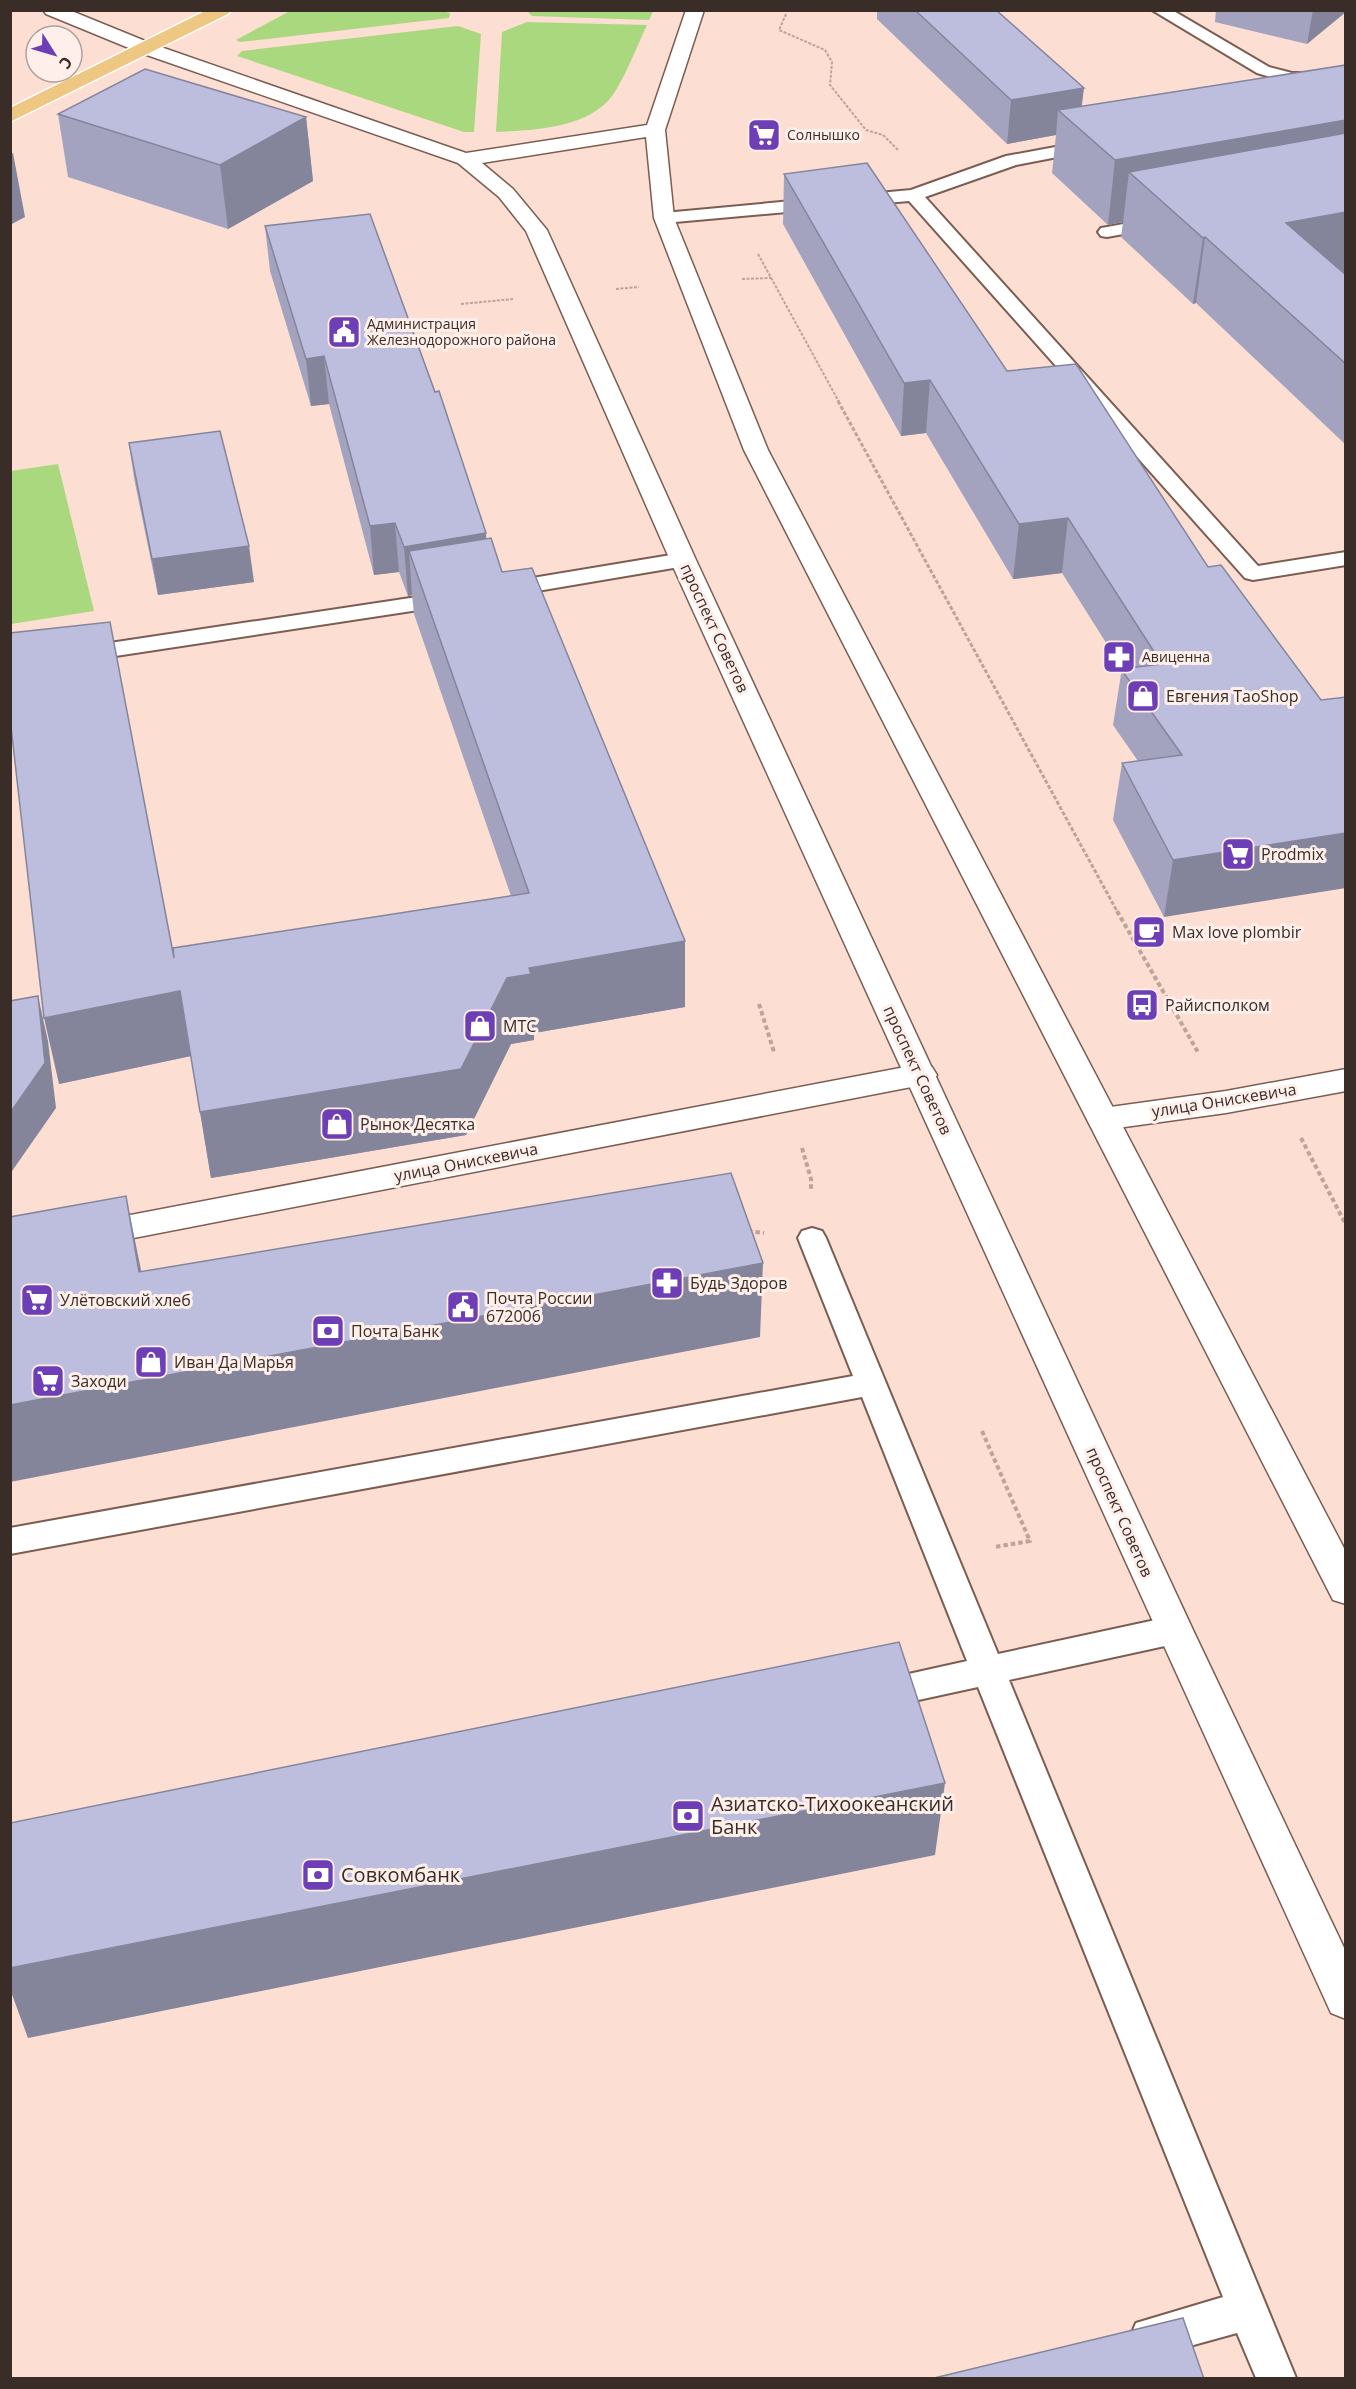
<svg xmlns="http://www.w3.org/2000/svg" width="1356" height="2389" font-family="'Open Sans',sans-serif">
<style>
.green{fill:#aad87e}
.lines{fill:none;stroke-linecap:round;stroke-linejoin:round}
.service-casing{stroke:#7c5d51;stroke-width:4}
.minor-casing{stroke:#7c5d51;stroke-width:3}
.secondary-casing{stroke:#7c5d51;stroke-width:3}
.primary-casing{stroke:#fff;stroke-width:3}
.path-far2{stroke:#bda49b;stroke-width:2;stroke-dasharray:3 1.5;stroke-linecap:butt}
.path-far1{stroke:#bda49b;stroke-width:3;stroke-dasharray:4 2;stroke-linecap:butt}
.path{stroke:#bda49b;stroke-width:4;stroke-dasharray:4.5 3;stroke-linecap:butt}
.service{fill:#fff;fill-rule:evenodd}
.minor{fill:#fff;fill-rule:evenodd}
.secondary{fill:#fff;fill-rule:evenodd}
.primary{fill:#eec883;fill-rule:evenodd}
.wall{fill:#a3a3bf}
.shaded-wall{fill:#84859b}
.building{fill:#bdbede;stroke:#84859b;stroke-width:1.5}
.labels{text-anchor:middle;stroke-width:6;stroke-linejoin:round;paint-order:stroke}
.far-poi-label{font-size:14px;fill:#3a2c27;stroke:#feefea;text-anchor:start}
.street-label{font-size:16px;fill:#3a2c27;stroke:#feefea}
.poi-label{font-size:16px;fill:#3a2c27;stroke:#feefea;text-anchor:start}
.near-poi-label{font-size:20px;fill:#3a2c27;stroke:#feefea;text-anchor:start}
</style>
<rect width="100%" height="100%" fill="#fcded3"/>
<path class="green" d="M 437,10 L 450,13 L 449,18 L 240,42 L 236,40 L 290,11 Z
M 527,11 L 653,11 L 649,20 L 532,16 Z
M 527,22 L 647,25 C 637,46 625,78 612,96 C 587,129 532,130 496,132 L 502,32 Z
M 458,26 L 481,34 L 474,132 L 464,132 L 237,56 L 242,51 Z
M 58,464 L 94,611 L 11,624 L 11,471 Z"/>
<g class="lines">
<defs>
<path id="service" d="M 1152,10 L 1172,10 L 1269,67 L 1292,73 L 1346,73 L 1346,83 L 1291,83 L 1257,73 Z
M 1093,140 L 1099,141 L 1102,145 L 1099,149 L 1016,165 L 925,197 L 1258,566 L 1346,552 L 1346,565 L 1253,580 L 1245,578 L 909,201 L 664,223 L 658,222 L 655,218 L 658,214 L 664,213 L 911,190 L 1006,156 Z
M 1161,217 L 1167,218 L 1170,222 L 1167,226 L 1107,237 L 1101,236 L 1098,232 L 1101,228 L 1107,227 Z
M 683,553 L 691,555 L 694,560 L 691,565 L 502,597 L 494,595 L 491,590 L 494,585 L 502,583 Z
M 450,592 L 458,594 L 461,599 L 458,604 L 10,672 L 10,658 Z
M 812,1228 L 822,1231 L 826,1238 L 998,1654 L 1174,1616 L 1186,1620 L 1191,1630 L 1186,1640 L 1174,1644 L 1009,1680 L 1296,2378 L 1256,2378 L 1237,2333 L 1150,2357 L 1136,2351 L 1130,2337 L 1136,2323 L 1223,2297 L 978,1687 L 877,1709 L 865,1705 L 860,1695 L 865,1685 L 877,1681 L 967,1661 L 862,1397 L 10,1554 L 10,1528 L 853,1376 L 798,1238 L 802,1231 Z"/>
<path id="minor" d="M 43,10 L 69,10 L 155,45 L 157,49 L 155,53 L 141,53 L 46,14 Z
M 921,1064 L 932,1067 L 937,1075 L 932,1083 L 10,1262 L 10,1238 Z
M 1346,1069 L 1346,1091 L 1226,1113 L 1103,1130 L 1092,1127 L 1087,1119 L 1092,1111 L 1103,1108 L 1226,1091 Z"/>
<path id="secondary" d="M 686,10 L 704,10 L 665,130 L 674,218 L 768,450 L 1346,1552 L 1346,1604 L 1333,1600 L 744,450 L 654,218 L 646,137 L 482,163 L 513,189 L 547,230 L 696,560 L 1193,1630 L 1346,1952 L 1346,2019 L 1331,2013 L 670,560 L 526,231 L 499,197 L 458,163 L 141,53 L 139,49 L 141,45 L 155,45 L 466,153 L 647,125 Z"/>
<path id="primary" d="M 207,10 L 231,10 L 228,14 L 10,122 L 10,108 Z"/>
</defs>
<use href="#service" class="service-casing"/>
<use href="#minor" class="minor-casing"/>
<use href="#secondary" class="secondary-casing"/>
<use href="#primary" class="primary-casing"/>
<path class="path-far2" d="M 786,14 L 779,30 L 825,50 L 832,62 L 830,85 L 866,130 L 883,135 L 899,151
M 758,254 L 839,402
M 742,279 L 771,278
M 616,289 L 639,287
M 461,304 L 513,299"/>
<path class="path-far1" d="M 838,401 L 1118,913"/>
<path class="path" d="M 1117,911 L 1199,1054
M 759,1004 L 774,1052
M 1301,1138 L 1346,1225
M 802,1148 L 811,1179 L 811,1191
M 748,1231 L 764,1233
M 982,1431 L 1030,1541 L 995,1547"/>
<use href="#service" class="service"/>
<use href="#minor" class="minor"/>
<use href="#secondary" class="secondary"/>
<use href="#primary" class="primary"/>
</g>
<path class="wall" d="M 877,10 L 996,10 L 1082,106 L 1346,65 L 1346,445 L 1196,303 L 1193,304 L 1121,237 L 1123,222 L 1108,225 L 1052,173 L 1056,135 L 1007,144 L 877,19 Z
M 1216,10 L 1346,10 L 1307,44 L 1215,22 Z
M 58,114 L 306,117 L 313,181 L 228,229 L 68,177 Z
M 784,174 L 1007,371 L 1208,567 L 1321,700 L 1164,917 L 1113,820 L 1122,763 L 1138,761 L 1113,725 L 1122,668 L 1062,573 L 1013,579 L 926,433 L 901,436 L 783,224 Z
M 265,226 L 486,533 L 486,538 L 502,572 L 685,941 L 685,1007 L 534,1033 L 534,1040 L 511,1044 L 466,1135 L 211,1178 L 191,1056 L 59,1084 L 174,958 L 511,896 L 414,614 L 412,595 L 408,596 L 399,572 L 374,575 L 329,404 L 311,406 L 270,271 Z
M 129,443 L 254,582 L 158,595 L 134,478 Z"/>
<path class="shaded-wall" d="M 1313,10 L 1346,10 L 1346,12 L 1307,44 Z
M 1084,88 L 1079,128 L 1058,110 L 1056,135 L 1007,144 L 1011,100 Z
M 306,117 L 313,181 L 228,229 L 220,165 Z
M 1346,120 L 1346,182 L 1129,172 L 1123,222 L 1108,225 L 1115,160 Z
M 13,153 L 25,217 L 10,225 L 10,154 Z
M 1346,212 L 1346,275 L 1286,223 Z
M 1205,237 L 1196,303 L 1193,304 L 1203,238 Z
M 324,356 L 329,404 L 311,406 L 306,359 Z
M 930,380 L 926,433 L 901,436 L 904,383 Z
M 1068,518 L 1062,573 L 1013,579 L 1019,524 Z
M 395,523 L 399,572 L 374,575 L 370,526 Z
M 486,533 L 489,583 L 409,551 L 412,595 L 408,596 L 404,547 Z
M 249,546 L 254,582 L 158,595 L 152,559 Z
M 1346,833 L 1346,888 L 1164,917 L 1173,860 Z
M 685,941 L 685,1007 L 534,1033 L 534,1040 L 511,1044 L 466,1135 L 211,1178 L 200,1112 L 529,968 Z
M 180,991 L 191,1056 L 59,1084 L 44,1018 Z
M 38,996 L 48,1041 L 56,1108 L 10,1174 L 10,1113 Z
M 126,1196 L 141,1270 L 154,1346 L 139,1272 Z
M 763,1263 L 760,1337 L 10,1482 L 10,1405 Z
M 945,1783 L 935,1855 L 28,2038 L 10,1989 L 10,1968 Z"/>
<path class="building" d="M 915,10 L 996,10 L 1084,88 L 1011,100 Z
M 1346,65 L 1346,120 L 1115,160 L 1058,110 Z
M 145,69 L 306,117 L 220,165 L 58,114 Z
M 1346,133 L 1346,212 L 1286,223 L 1346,275 L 1346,364 L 1205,237 L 1203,238 L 1129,172 Z
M 867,163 L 1007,371 L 1076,364 L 1208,567 L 1221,565 L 1321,700 L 1346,697 L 1346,833 L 1173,860 L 1122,763 L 1182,755 L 1121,669 L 1162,664 L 1068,518 L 1019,524 L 930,380 L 904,383 L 784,174 Z
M 370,214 L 435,392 L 439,391 L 486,533 L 404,547 L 395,523 L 370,526 L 324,356 L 306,359 L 265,226 Z
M 220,431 L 249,546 L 152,559 L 129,443 Z
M 491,538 L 502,572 L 532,568 L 685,941 L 529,968 L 531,974 L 507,978 L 461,1069 L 200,1112 L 180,991 L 44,1018 L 10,718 L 10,633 L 110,622 L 174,958 L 173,948 L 529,893 L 409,551 Z
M 38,996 L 45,1063 L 10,1113 L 10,1001 Z
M 731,1173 L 763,1263 L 10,1405 L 10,1217 L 126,1196 L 139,1272 Z
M 899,1642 L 945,1783 L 10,1968 L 10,1823 Z
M 1183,2318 L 1204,2379 L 930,2379 Z"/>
<defs>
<symbol id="supermarket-square" viewBox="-11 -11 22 22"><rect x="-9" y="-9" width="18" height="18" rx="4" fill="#6d3eb5" stroke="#feefea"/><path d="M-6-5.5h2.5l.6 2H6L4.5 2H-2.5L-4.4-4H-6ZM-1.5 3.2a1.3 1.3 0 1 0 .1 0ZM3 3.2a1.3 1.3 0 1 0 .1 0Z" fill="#fff"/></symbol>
<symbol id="civic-square" viewBox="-11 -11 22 22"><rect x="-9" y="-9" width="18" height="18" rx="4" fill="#6d3eb5" stroke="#feefea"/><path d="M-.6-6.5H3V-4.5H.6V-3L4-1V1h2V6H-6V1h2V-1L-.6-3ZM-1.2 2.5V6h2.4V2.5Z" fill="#fff"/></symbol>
<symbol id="pharmacy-square" viewBox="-11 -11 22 22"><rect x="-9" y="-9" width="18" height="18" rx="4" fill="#6d3eb5" stroke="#feefea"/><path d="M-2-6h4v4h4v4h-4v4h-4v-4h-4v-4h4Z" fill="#fff"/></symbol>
<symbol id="shop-square" viewBox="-11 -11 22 22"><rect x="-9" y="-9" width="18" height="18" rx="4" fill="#6d3eb5" stroke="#feefea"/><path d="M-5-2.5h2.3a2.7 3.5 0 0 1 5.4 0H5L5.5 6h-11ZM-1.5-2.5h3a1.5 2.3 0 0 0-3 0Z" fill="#fff"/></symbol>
<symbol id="cafe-square" viewBox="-11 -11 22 22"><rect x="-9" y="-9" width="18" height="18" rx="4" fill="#6d3eb5" stroke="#feefea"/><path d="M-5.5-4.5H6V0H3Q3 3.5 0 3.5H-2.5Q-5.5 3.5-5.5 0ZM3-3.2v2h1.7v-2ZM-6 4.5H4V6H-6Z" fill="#fff"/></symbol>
<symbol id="bus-square" viewBox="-11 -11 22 22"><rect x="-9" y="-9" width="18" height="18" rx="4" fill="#6d3eb5" stroke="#feefea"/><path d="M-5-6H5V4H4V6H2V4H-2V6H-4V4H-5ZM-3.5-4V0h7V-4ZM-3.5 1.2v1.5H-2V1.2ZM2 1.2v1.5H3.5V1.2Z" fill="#fff"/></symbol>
<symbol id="bank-square" viewBox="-11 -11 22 22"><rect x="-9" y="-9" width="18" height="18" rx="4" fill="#6d3eb5" stroke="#feefea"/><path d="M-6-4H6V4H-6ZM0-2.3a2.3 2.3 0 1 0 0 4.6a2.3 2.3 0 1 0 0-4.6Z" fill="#fff"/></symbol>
</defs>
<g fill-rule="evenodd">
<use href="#supermarket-square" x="745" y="116" width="38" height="38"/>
<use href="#civic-square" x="325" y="313" width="38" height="38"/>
<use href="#pharmacy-square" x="1100" y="638" width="38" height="38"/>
<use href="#shop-square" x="1124" y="677" width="38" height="38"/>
<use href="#supermarket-square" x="1219" y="835" width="38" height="38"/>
<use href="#cafe-square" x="1130" y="913" width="38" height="38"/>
<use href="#bus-square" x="1123" y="986" width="38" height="38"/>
<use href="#shop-square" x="461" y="1007" width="38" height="38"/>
<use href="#shop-square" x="318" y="1105" width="38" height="38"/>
<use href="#pharmacy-square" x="648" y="1264" width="38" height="38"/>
<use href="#supermarket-square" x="18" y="1281" width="38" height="38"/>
<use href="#civic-square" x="444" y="1288" width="38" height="38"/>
<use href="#bank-square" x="309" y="1312" width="38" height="38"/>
<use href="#shop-square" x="132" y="1343" width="38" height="38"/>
<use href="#supermarket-square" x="29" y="1362" width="38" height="38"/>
<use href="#bank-square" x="669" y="1797" width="38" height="38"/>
<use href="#bank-square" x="299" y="1856" width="38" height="38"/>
</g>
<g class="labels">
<g class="far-poi-label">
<text x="787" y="140">Солнышко</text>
<text x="367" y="329">Администрация<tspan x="367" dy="16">Железнодорожного района</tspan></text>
<text x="1142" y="662">Авиценна</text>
</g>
<g class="street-label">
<text transform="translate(715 628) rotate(65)" y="6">проспект Советов</text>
<text transform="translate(918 1070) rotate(65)" y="6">проспект Советов</text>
<text transform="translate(1224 1100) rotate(-9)" y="6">улица Онискевича</text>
<text transform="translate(466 1162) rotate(-11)" y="6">улица Онискевича</text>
<text transform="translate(1120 1512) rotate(66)" y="6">проспект Советов</text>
</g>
<g class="poi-label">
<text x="1166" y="702">Евгения TaoShop</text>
<text x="1261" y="860">Prodmix</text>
<text x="1172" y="938">Max love plombir</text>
<text x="1165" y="1011">Райисполком</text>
<text x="503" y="1032">МТС</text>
<text x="360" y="1130">Рынок Десятка</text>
<text x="690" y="1289">Будь Здоров</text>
<text x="486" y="1304">Почта России<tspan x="486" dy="18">672006</tspan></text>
<text x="60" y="1306">Улётовский хлеб</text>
<text x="351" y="1337">Почта Банк</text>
<text x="174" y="1368">Иван Да Марья</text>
<text x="71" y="1387">Заходи</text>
</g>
<g class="near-poi-label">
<text x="711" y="1811">Азиатско-Тихоокеанский<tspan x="711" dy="23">Банк</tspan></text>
<text x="341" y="1882">Совкомбанк</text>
</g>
</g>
<rect width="1356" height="2389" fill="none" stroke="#3a2c27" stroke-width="24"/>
<g transform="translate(54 54) rotate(127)"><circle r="28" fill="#feefea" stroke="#b0a19c" stroke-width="1.5"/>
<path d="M0-4.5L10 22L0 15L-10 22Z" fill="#6d3eb5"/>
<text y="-9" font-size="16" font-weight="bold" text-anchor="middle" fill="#3a2c27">С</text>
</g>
</svg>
